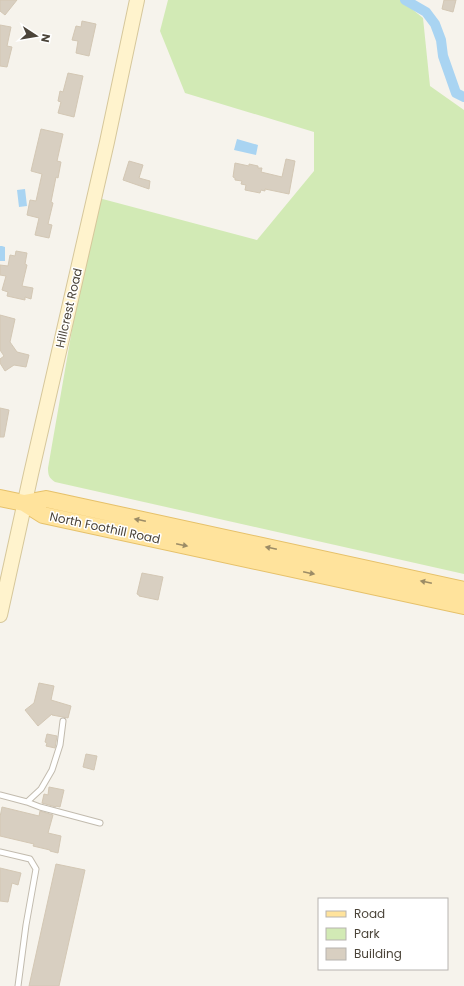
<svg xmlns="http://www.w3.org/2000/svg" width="464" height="986" font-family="Poppins,sans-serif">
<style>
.green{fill:#d2eab5}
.water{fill:#a9d4f2}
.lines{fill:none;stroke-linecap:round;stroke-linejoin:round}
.canal{stroke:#a9d4f2;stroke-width:10}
.building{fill:#d8cfc1;stroke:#d3c7b4}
.lane-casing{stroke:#c2bbae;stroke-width:7}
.secondary-casing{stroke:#d6c79b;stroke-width:16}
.primary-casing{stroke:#e6c16a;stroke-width:18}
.lane{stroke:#fff;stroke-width:5}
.secondary{stroke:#fff3cd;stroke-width:14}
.primary{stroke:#ffe39c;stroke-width:16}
.oneway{fill:#9c8c66}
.labels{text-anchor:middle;stroke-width:3;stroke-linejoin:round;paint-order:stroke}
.street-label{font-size:12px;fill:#4b4439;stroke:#fff}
</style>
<rect width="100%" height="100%" fill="#f6f3ec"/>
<path class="green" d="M 168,0 L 401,0 L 423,18 L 430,86 L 464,110 L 464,574 L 55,482 C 49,478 48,475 48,468 L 95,197 L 257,240 L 314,171 L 314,132 L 185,93 L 160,31 Z"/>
<path class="water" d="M 237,139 L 258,145 L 256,155 L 234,150 Z
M 25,189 L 27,206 L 19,207 L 17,190 Z
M 0,246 L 2,246 L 5,247 L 5,261 L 0,261 Z"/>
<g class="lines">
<path class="canal" d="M 405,0 L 426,12 L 435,24 L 441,40 L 443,56 L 456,93 L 464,97"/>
</g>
<path class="building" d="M 0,0 L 17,0 L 5,15 L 0,11 Z
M 444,0 L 456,0 L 453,12 L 442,9 Z
M 82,21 L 96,24 L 89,56 L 76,53 L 78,41 L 72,40 L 76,26 L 81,27 Z
M 0,25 L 11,27 L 7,46 L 12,47 L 7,67 L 0,66 Z
M 68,73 L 83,76 L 74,117 L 58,113 L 61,102 L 58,101 L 60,91 L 63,92 Z
M 41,129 L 63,134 L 57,161 L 61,162 L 58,178 L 56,177 L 51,202 L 53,203 L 48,224 L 52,225 L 49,238 L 35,235 L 39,218 L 27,215 L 30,200 L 36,201 L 42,174 L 31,171 Z
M 286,159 L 295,161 L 289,194 L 265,189 L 265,191 L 261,190 L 260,193 L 245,190 L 246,185 L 241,184 L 242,181 L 235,180 L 235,178 L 233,177 L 235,163 L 249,166 L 249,164 L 258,166 L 258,168 L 262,168 L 261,172 L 282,177 Z
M 129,161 L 143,165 L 139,178 L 150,181 L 149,189 L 123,180 Z
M 16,251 L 27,253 L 25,264 L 27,265 L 22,286 L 33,288 L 31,299 L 25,297 L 25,300 L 7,296 L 8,292 L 2,290 L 6,276 L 0,275 L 0,265 L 8,266 L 10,255 L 15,256 Z
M 0,315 L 15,319 L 10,342 L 17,352 L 29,355 L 26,367 L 14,365 L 5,371 L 0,363 L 0,359 L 4,356 L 0,350 Z
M 0,408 L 9,410 L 4,437 L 0,437 Z
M 142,573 L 163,577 L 158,600 L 139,596 L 139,595 L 137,594 Z
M 39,683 L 54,686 L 51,700 L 71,706 L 68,718 L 52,715 L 52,714 L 38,726 L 25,710 L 34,703 Z
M 47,734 L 57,736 L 55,748 L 46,746 L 47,743 L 45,742 Z
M 86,754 L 97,756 L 94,770 L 83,767 Z
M 49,787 L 64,790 L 60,807 L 56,806 L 56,807 L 42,803 L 44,794 L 48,795 Z
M 2,807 L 39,816 L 40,811 L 53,815 L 48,833 L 61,836 L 58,853 L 50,851 L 50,850 L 33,846 L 34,844 L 0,836 L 0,817 Z
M 56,864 L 85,870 L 59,986 L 29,986 Z
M 0,868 L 21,873 L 18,885 L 12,883 L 8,902 L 0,901 Z"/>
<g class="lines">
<defs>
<path id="lane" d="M 0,795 L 27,802 L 41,789 L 52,770 L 60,745 L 63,721
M 27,802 L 40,807 L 100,823
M 0,852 L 30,859 L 36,869 L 26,925 L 18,986"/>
<path id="secondary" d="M 0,615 L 31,474 L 107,142 L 137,0"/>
<path id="primary" d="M 0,498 L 24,503 L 46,499 L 464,590
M 24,503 L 43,515 L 464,606"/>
</defs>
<use href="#lane" class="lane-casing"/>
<use href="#secondary" class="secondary-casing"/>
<use href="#primary" class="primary-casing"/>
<use href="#lane" class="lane"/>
<use href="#secondary" class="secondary"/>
<use href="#primary" class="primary"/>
</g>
<defs><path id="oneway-solid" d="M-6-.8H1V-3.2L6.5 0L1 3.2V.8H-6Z"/></defs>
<g class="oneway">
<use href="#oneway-solid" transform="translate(140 520) rotate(-168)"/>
<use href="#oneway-solid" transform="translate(182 545) rotate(12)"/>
<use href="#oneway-solid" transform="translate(271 548) rotate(-168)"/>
<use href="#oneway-solid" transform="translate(309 573) rotate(12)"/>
<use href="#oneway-solid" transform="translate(426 582) rotate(-168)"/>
</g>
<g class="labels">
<g class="street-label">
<text transform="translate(69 308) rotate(-77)" y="4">Hillcrest Road</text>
<text transform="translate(105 528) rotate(12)" y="4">North Foothill Road</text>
</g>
</g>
<rect x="318" y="898" width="130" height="72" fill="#ffffff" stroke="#b7b4b0"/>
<rect x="326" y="911" width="20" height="6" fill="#ffe39c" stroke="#b7b4b0"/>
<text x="354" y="918" font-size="12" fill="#4b4439">Road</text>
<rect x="326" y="928" width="20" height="12" fill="#d2eab5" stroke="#b7b4b0"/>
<text x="354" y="938" font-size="12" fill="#4b4439">Park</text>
<rect x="326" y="948" width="20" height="12" fill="#d8cfc1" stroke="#b7b4b0"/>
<text x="354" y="958" font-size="12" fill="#4b4439">Building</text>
<g transform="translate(36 36) rotate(102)" stroke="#ffffff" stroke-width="3" paint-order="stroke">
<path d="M0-3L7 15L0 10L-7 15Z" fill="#4b4439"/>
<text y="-6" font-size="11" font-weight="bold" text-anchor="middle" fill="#4b4439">N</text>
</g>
</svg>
